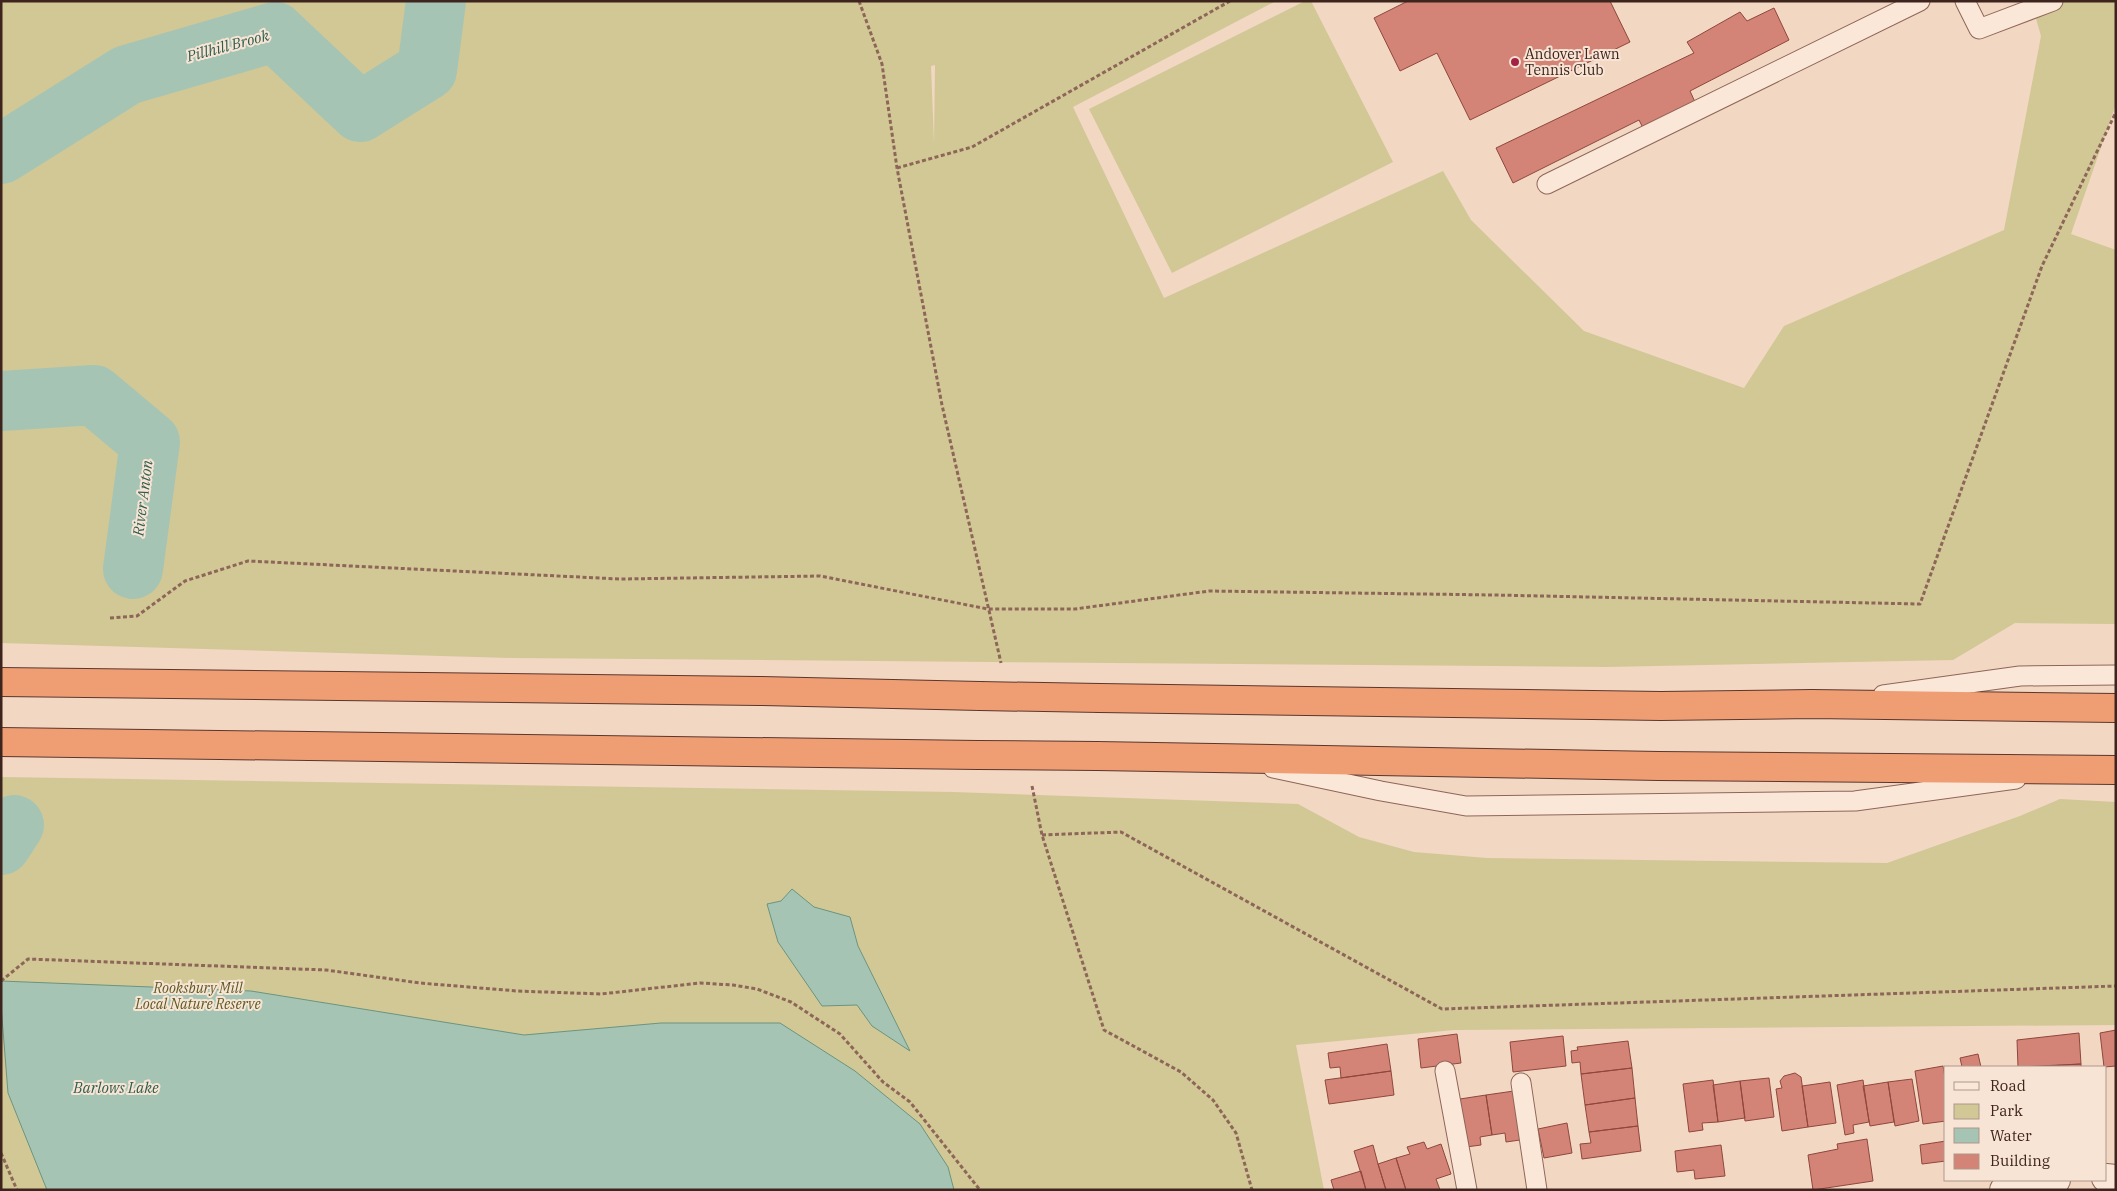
<svg xmlns="http://www.w3.org/2000/svg" width="2117" height="1191" font-family="'IBM Plex Serif',serif">
<style>
.green{fill:#d1c896;fill-rule:evenodd}
.water{fill:#a6c4b3;stroke:#6b947f}
.lines{fill:none;stroke-linecap:round;stroke-linejoin:round}
.river{stroke:#a6c4b3;stroke-width:60}
.building{fill:#d38476;stroke:#8f473c}
.service-casing{stroke:#8e6658;stroke-width:21}
.minor-casing{stroke:#8e6658;stroke-width:30}
.trunk-casing{stroke:#5b362d;stroke-width:30}
.path{stroke:#8e6658;stroke-width:3;stroke-dasharray:4 2.5;stroke-linecap:butt}
.service{stroke:#fbe7d8;stroke-width:19}
.minor{stroke:#fbe7d8;stroke-width:28}
.trunk{stroke:#ef9e74;stroke-width:28}
.trunk-bridge-casing{stroke:#5b362d;stroke-width:30;stroke-linecap:butt}
.trunk-bridge{stroke:#ef9e74;stroke-width:28}
.poi-dot{fill:#a22346;stroke:#f8e4d4;stroke-width:2}
.labels{text-anchor:middle;stroke-width:4;stroke-linejoin:round;paint-order:stroke}
.poi-label{font-size:14px;fill:#3d241d;stroke:#f8e4d4;text-anchor:start}
.park-label{font-size:14px;font-style:italic;fill:#5b5a22;stroke:#f8e4d4}
.water-label{font-size:15px;font-style:italic;fill:#2c5d4d;stroke:#f8e4d4}
</style>
<rect width="100%" height="100%" fill="#f2d7c3"/>
<path class="green" d="M 1,1 L 1276,1 L 1073,107 L 1164,298 L 1443,171 L 1471,220 L 1584,331 L 1744,388 L 1784,326 L 2004,230 L 2041,36 L 2031,1 L 2116,1 L 2116,104 L 2071,234 L 2116,250 L 2116,624 L 2015,623 L 1953,660 L 1606,667 L 513,658 L 1,643 ZM 935,65 L 934,143 L 931,66 Z
M 1305,1 L 1311,1 L 1393,162 L 1172,273 L 1089,109 Z
M 1,777 L 953,792 L 1298,804 L 1359,837 L 1414,852 L 1487,858 L 1887,863 L 2020,816 L 2060,799 L 2116,802 L 2116,1025 L 1454,1030 L 1296,1045 L 1324,1190 L 1,1190 Z"/>
<path class="water" d="M 792,889 L 814,907 L 850,917 L 858,946 L 910,1051 L 872,1026 L 857,1005 L 822,1006 L 778,942 L 767,904 L 781,901 Z
M 1,981 L 251,991 L 524,1035 L 661,1023 L 780,1023 L 855,1071 L 920,1124 L 948,1167 L 954,1190 L 47,1190 L 8,1093 L 1,1005 Z"/>
<g class="lines">
<path class="river" d="M 1,154 L 127,75 L 275,32 L 360,112 L 427,70 L 436,1
M 1,401 L 94,395 L 150,442 L 133,569
M 1,845 L 14,825"/>
</g>
<path class="building" d="M 1408,1 L 1610,1 L 1630,42 L 1470,120 L 1437,53 L 1400,71 L 1374,18 Z
M 1774,8 L 1789,40 L 1690,91 L 1695,102 L 1644,130 L 1639,120 L 1513,183 L 1496,148 L 1694,53 L 1687,42 L 1740,12 L 1747,21 Z
M 2116,1030 L 2116,1066 L 2104,1067 L 2100,1033 Z
M 2079,1033 L 2081,1064 L 2018,1067 L 2017,1040 Z
M 1457,1034 L 1461,1063 L 1421,1068 L 1418,1039 Z
M 1563,1036 L 1566,1066 L 1513,1072 L 1510,1042 Z
M 1628,1041 L 1632,1068 L 1581,1074 L 1580,1062 L 1572,1063 L 1571,1051 L 1578,1050 L 1577,1047 Z
M 1387,1044 L 1391,1071 L 1341,1078 L 1340,1067 L 1330,1068 L 1328,1053 Z
M 1978,1054 L 1981,1067 L 1962,1067 L 1960,1058 Z
M 2081,1064 L 2081,1067 L 2031,1067 Z
M 1943,1066 L 1946,1084 L 1946,1121 L 1923,1124 L 1915,1071 Z
M 1632,1068 L 1635,1098 L 1585,1105 L 1581,1074 Z
M 1391,1071 L 1394,1095 L 1329,1104 L 1325,1080 Z
M 1795,1073 L 1801,1077 L 1808,1127 L 1782,1131 L 1776,1089 L 1782,1088 L 1780,1081 L 1784,1076 Z
M 1769,1078 L 1774,1117 L 1745,1121 L 1740,1081 Z
M 1912,1079 L 1919,1121 L 1895,1126 L 1888,1082 Z
M 1713,1080 L 1718,1122 L 1702,1123 L 1703,1130 L 1689,1132 L 1683,1084 Z
M 1863,1080 L 1869,1122 L 1853,1125 L 1854,1133 L 1845,1135 L 1837,1085 Z
M 1740,1081 L 1745,1118 L 1718,1122 L 1713,1085 Z
M 1830,1082 L 1836,1123 L 1808,1127 L 1802,1086 Z
M 1888,1082 L 1894,1122 L 1870,1126 L 1863,1086 Z
M 1514,1091 L 1520,1140 L 1506,1142 L 1505,1133 L 1492,1135 L 1486,1095 Z
M 1486,1095 L 1492,1135 L 1480,1137 L 1481,1145 L 1466,1147 L 1460,1099 Z
M 1635,1098 L 1638,1126 L 1589,1132 L 1585,1105 Z
M 1567,1123 L 1572,1153 L 1544,1158 L 1538,1129 Z
M 1638,1126 L 1641,1151 L 1582,1159 L 1580,1144 L 1591,1143 L 1589,1132 Z
M 1867,1139 L 1873,1181 L 1813,1190 L 1808,1155 L 1838,1149 L 1837,1144 Z
M 1946,1141 L 1946,1161 L 1922,1164 L 1920,1145 Z
M 1424,1142 L 1427,1149 L 1441,1144 L 1451,1174 L 1436,1179 L 1440,1190 L 1406,1190 L 1396,1158 L 1410,1154 L 1407,1147 Z
M 1373,1145 L 1378,1164 L 1386,1190 L 1366,1190 L 1354,1151 Z
M 1721,1145 L 1725,1176 L 1695,1179 L 1694,1170 L 1677,1172 L 1675,1151 Z
M 1396,1158 L 1406,1190 L 1386,1190 L 1378,1164 Z
M 1361,1171 L 1366,1190 L 1334,1190 L 1331,1180 Z"/>
<g class="lines">
<defs>
<path id="service" d="M 1965,1 L 1979,29 L 2053,1
M 1547,184 L 1920,1
M 1883,695 L 2020,676 L 2116,675
M 1273,768 L 1381,791 L 1466,806 L 1855,801 L 2016,779
M 1445,1071 L 1467,1190
M 1521,1083 L 1537,1190"/>
<path id="minor" d="M 2106,1178 L 2116,1179
M 2004,1190 L 2056,1180"/>
<path id="trunk" d="M 1,682 L 759,691 L 980,696
M 1100,698 L 1661,706 L 1812,704 L 2116,708
M 1,742 L 978,755
M 1097,756 L 1659,766 L 2116,770"/>
</defs>
<use href="#service" class="service-casing"/>
<use href="#minor" class="minor-casing"/>
<use href="#trunk" class="trunk-casing"/>
<path class="path" d="M 859,1 L 882,64 L 897,168 L 942,405 L 1001,663
M 897,168 L 972,147 L 1230,1
M 110,618 L 137,616 L 185,581 L 248,561 L 620,579 L 820,576 L 988,609 L 1075,609 L 1209,591 L 1494,595 L 1920,604 L 2042,266 L 2116,112
M 1032,786 L 1042,835 L 1104,1030 L 1181,1072 L 1213,1100 L 1236,1133 L 1252,1190
M 1042,835 L 1121,832 L 1442,1009 L 2116,986
M 1,981 L 28,959 L 326,970 L 420,983 L 517,991 L 601,994 L 700,983 L 733,985 L 757,989 L 791,1002 L 840,1034 L 883,1082 L 910,1102 L 980,1190
M 1,1153 L 17,1190"/>
<use href="#service" class="service"/>
<use href="#minor" class="minor"/>
<use href="#trunk" class="trunk"/>
<defs>
<path id="trunk-bridge" d="M 980,696 L 1100,698
M 978,755 L 1097,756"/>
</defs>
<use href="#trunk-bridge" class="trunk-bridge-casing"/>
<use href="#trunk-bridge" class="trunk-bridge"/>
</g>
<circle class="poi-dot" cx="1515" cy="62" r="5"/>
<g class="labels">
<g class="poi-label">
<text x="1525" y="59">Andover Lawn<tspan x="1525" dy="16">Tennis Club</tspan></text>
</g>
<g class="park-label">
<text x="198" y="993">Rooksbury Mill<tspan x="198" dy="16">Local Nature Reserve</tspan></text>
</g>
<g class="water-label">
<text transform="translate(228 46) rotate(-15)" y="5">Pillhill Brook</text>
<text transform="translate(143 498) rotate(-83)" y="5">River Anton</text>
<text x="116" y="1093">Barlows Lake</text>
</g>
</g>
<rect width="2117" height="1191" fill="none" stroke="#3d241d" stroke-width="5"/>
<rect x="1944" y="1066" width="162" height="115" fill="#f8e4d4" stroke="#ad978b"/>
<rect x="1954" y="1082" width="25" height="8" fill="#fbe7d8" stroke="#ad978b"/>
<text x="1990" y="1091" font-size="15" fill="#3d241d">Road</text>
<rect x="1954" y="1104" width="25" height="15" fill="#d1c896" stroke="#ad978b"/>
<text x="1990" y="1116" font-size="15" fill="#3d241d">Park</text>
<rect x="1954" y="1128" width="25" height="15" fill="#a6c4b3" stroke="#ad978b"/>
<text x="1990" y="1141" font-size="15" fill="#3d241d">Water</text>
<rect x="1954" y="1154" width="25" height="15" fill="#d38476" stroke="#ad978b"/>
<text x="1990" y="1166" font-size="15" fill="#3d241d">Building</text>
</svg>
